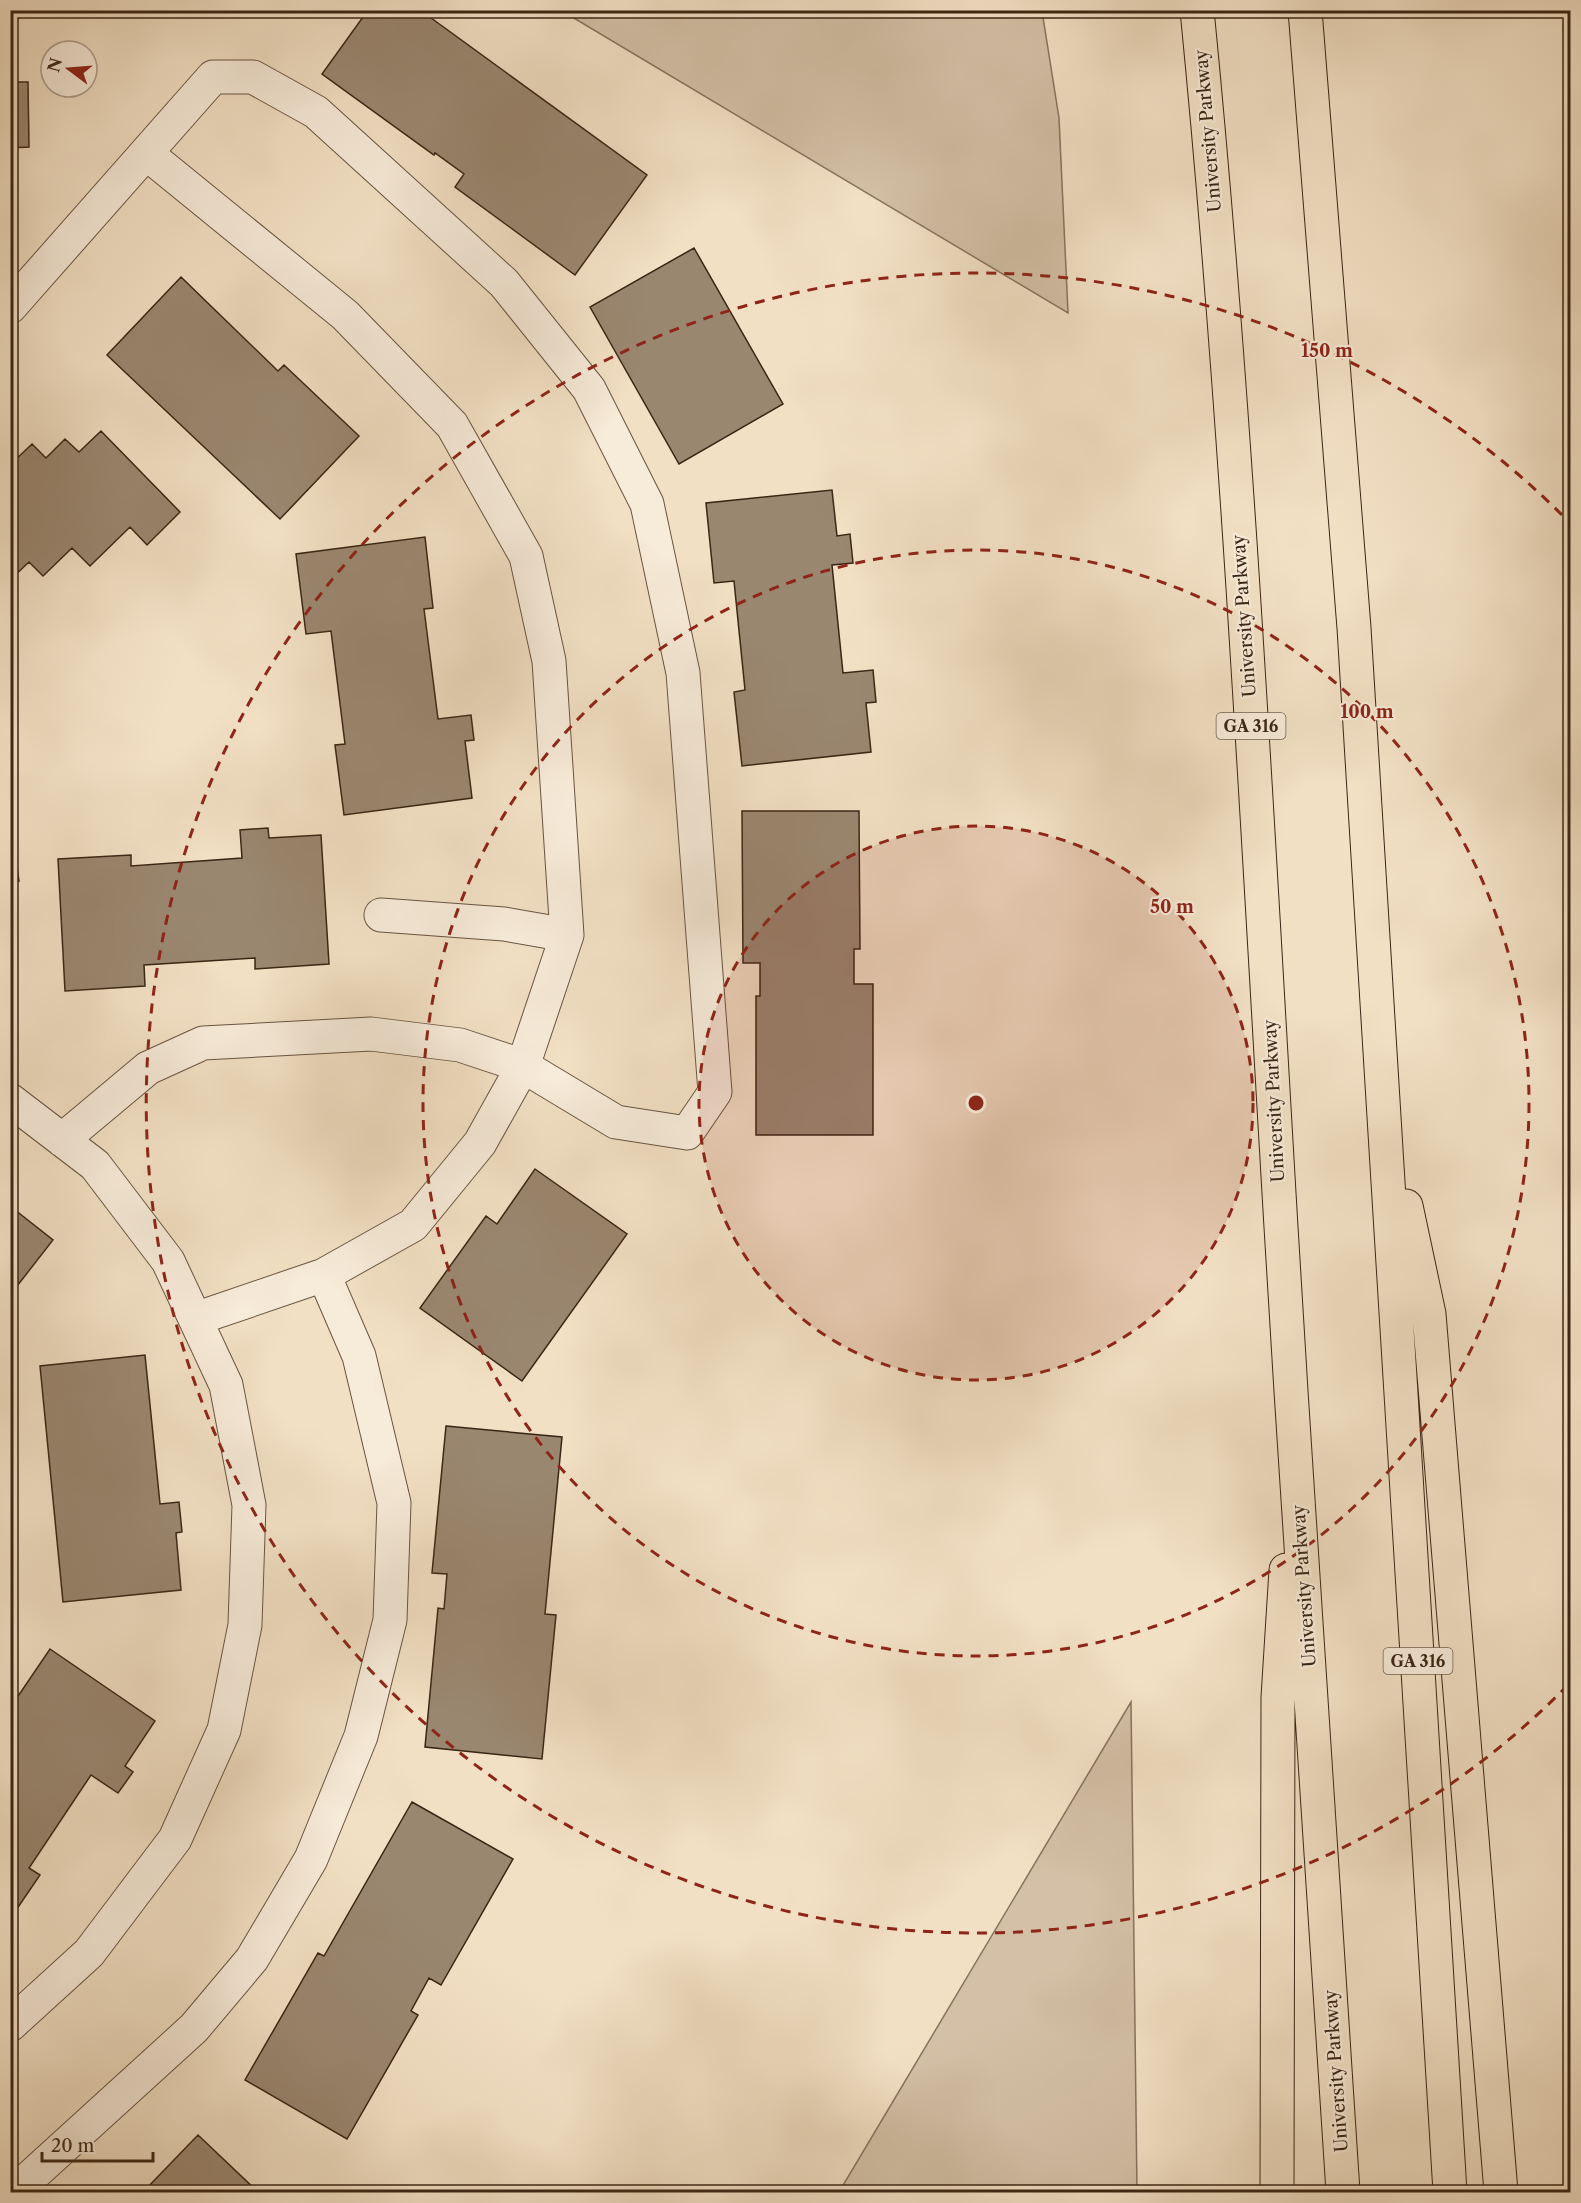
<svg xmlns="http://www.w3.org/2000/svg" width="1581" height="2203" font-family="'Libre Caslon Text',serif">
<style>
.green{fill:#d3c0a6;stroke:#87735e;stroke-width:1.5}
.building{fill:#9a8770;stroke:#3b2615;stroke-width:1.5}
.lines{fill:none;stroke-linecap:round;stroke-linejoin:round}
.street-casing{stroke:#695441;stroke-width:35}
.highway-casing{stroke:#3b2615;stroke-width:35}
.street{stroke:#f7ebd9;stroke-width:33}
.highway{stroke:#f2e0c4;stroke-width:33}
.ring{fill:none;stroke:#8f2418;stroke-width:3;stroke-dasharray:10 8}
.labels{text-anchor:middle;stroke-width:4.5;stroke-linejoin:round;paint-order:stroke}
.shield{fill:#f7ebd9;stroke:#736150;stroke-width:1.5}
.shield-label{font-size:16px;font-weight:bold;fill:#3b2615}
.street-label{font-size:18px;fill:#3b2615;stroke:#f7ebd9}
.centre{fill:#8f2418;stroke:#f7ebd9;stroke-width:3}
.ring-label{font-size:18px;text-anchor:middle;font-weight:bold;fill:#8f2418;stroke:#f7ebd9;stroke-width:4.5;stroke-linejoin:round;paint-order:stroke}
</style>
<rect width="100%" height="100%" fill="#f2e0c4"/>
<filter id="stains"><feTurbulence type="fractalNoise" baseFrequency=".00333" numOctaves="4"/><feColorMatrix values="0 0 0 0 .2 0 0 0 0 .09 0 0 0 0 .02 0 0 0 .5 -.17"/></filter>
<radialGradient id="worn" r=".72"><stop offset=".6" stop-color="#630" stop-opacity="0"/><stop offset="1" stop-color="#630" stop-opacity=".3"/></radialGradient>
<path class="green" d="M 562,11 L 1042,11 L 1059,118 L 1068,313 Z
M 1131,1702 L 1137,2192 L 839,2192 Z"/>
<path class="building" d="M 368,10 L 420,10 L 647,175 L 575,275 L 455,187 L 464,174 L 435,153 L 434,155 L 322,74 Z
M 10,82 L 28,82 L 29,147 L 10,148 Z
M 694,248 L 783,404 L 679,464 L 590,307 Z
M 181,277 L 278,371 L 284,365 L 359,436 L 280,519 L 107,355 Z
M 101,431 L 180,512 L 147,545 L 130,527 L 90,566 L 72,548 L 43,576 L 29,562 L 10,580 L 10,465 L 32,444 L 46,458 L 65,439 L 79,452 Z
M 832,490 L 837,536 L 850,534 L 853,563 L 832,565 L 843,673 L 873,670 L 876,702 L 866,703 L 871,752 L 742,766 L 734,692 L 745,690 L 734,581 L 714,583 L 706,503 Z
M 425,537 L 433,608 L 424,609 L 438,719 L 471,715 L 474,740 L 465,741 L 472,798 L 344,815 L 335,745 L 345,744 L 331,631 L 306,634 L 296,554 Z
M 742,811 L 859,811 L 860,949 L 854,949 L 854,984 L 873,984 L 873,1135 L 756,1135 L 756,996 L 760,996 L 760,963 L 743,963 Z
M 10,821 L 19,881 L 10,882 Z
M 268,828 L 269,838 L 321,835 L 329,964 L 255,969 L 255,958 L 144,965 L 145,986 L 65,991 L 58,859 L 131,855 L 131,866 L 242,858 L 240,830 Z
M 535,1169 L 627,1234 L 522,1381 L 420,1308 L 486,1216 L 497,1224 Z
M 10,1206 L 53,1240 L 10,1295 Z
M 145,1355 L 160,1504 L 179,1502 L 182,1532 L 176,1533 L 181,1590 L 63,1602 L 40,1366 Z
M 446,1426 L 562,1437 L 545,1614 L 556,1615 L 542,1759 L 425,1747 L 438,1608 L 444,1609 L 447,1574 L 432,1573 Z
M 50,1649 L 155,1721 L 125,1766 L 133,1772 L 118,1793 L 91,1775 L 29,1868 L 40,1875 L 10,1919 L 10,1726 L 17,1717 L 10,1712 L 10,1708 Z
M 412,1802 L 513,1859 L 441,1985 L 429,1978 L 411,2011 L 418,2015 L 347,2139 L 245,2080 L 318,1953 L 324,1956 Z
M 198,2135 L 258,2192 L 150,2192 L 146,2189 Z"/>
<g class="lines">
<defs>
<path id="street" d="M 10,307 C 78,230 146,153 213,77 L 253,77 L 316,112 L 504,283 L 589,389 L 647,504 L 683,673 L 715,1092 L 687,1133 L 616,1122 L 523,1066 L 567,935 L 549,661 L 526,556 L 452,425 L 345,315 L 146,153
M 381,915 L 504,924 L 567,935
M 10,1100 L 95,1165 L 168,1261 L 226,1385 L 249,1505 L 245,1625 L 224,1730 L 175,1839 L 89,1953 L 10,2025
M 62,1140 L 148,1068 L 203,1043 L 371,1034 L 460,1045 L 523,1066 L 480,1143 L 413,1225 L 324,1275
M 14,2192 L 194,2028 L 252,1959 L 311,1859 L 361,1736 L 390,1620 L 394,1503 L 359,1356 L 324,1275 L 195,1319"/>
<path id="highway" d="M 1197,10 C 1237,415 1257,822 1281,1227 C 1300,1549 1323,1871 1343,2192
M 1305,10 L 1354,628 L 1450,2192
M 1406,1206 L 1429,1314 L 1501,2192
M 1277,2192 L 1278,1697 L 1286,1570"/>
</defs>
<use href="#street" class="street-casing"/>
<use href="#highway" class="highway-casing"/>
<use href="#street" class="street"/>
<use href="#highway" class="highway"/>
</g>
<circle cx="976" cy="1103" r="277" fill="#8f2418" fill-opacity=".12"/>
<g class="ring">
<circle cx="976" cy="1103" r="277"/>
<circle cx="976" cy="1103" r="553"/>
<path d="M1568 1685A830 830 0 1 1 1568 521"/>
</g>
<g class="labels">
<g class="shield">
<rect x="1216.5" y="713" width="69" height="26" rx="4.5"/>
<rect x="1383.5" y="1648" width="69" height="26" rx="4.5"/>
</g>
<g class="shield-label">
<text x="1251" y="732">GA 316</text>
<text x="1418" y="1667">GA 316</text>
</g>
<g class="street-label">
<text transform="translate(1208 131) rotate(-95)" y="6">University Parkway</text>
<text transform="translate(1244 616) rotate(-94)" y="6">University Parkway</text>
<text transform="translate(1274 1101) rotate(-93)" y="6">University Parkway</text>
<text transform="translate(1304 1586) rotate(-94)" y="6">University Parkway</text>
<text transform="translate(1336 2071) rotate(-94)" y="6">University Parkway</text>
</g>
</g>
<circle cx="976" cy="1103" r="9" class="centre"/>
<g class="ring-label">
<text x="1327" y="357">150 m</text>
<text x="1367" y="718">100 m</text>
<text x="1172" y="913">50 m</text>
</g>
<rect width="1581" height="2203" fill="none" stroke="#f2e0c4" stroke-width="36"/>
<rect x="12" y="12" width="1557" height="2179" fill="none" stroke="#3b2615" stroke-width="3"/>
<rect x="18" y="18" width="1545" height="2167" fill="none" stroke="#3b2615" stroke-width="1.5"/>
<g transform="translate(69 69) rotate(286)"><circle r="28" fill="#f7ebd9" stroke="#ac9c8b" stroke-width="1.5"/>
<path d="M0-4.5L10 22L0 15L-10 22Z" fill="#8f2418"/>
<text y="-9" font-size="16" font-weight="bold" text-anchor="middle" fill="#3b2615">N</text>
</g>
<path d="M42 2152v9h111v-9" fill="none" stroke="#3b2615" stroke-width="3"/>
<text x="51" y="2152" font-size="18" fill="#3b2615" stroke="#f7ebd9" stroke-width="4.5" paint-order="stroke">20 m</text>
<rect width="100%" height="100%" filter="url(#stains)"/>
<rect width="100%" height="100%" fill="url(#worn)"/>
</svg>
